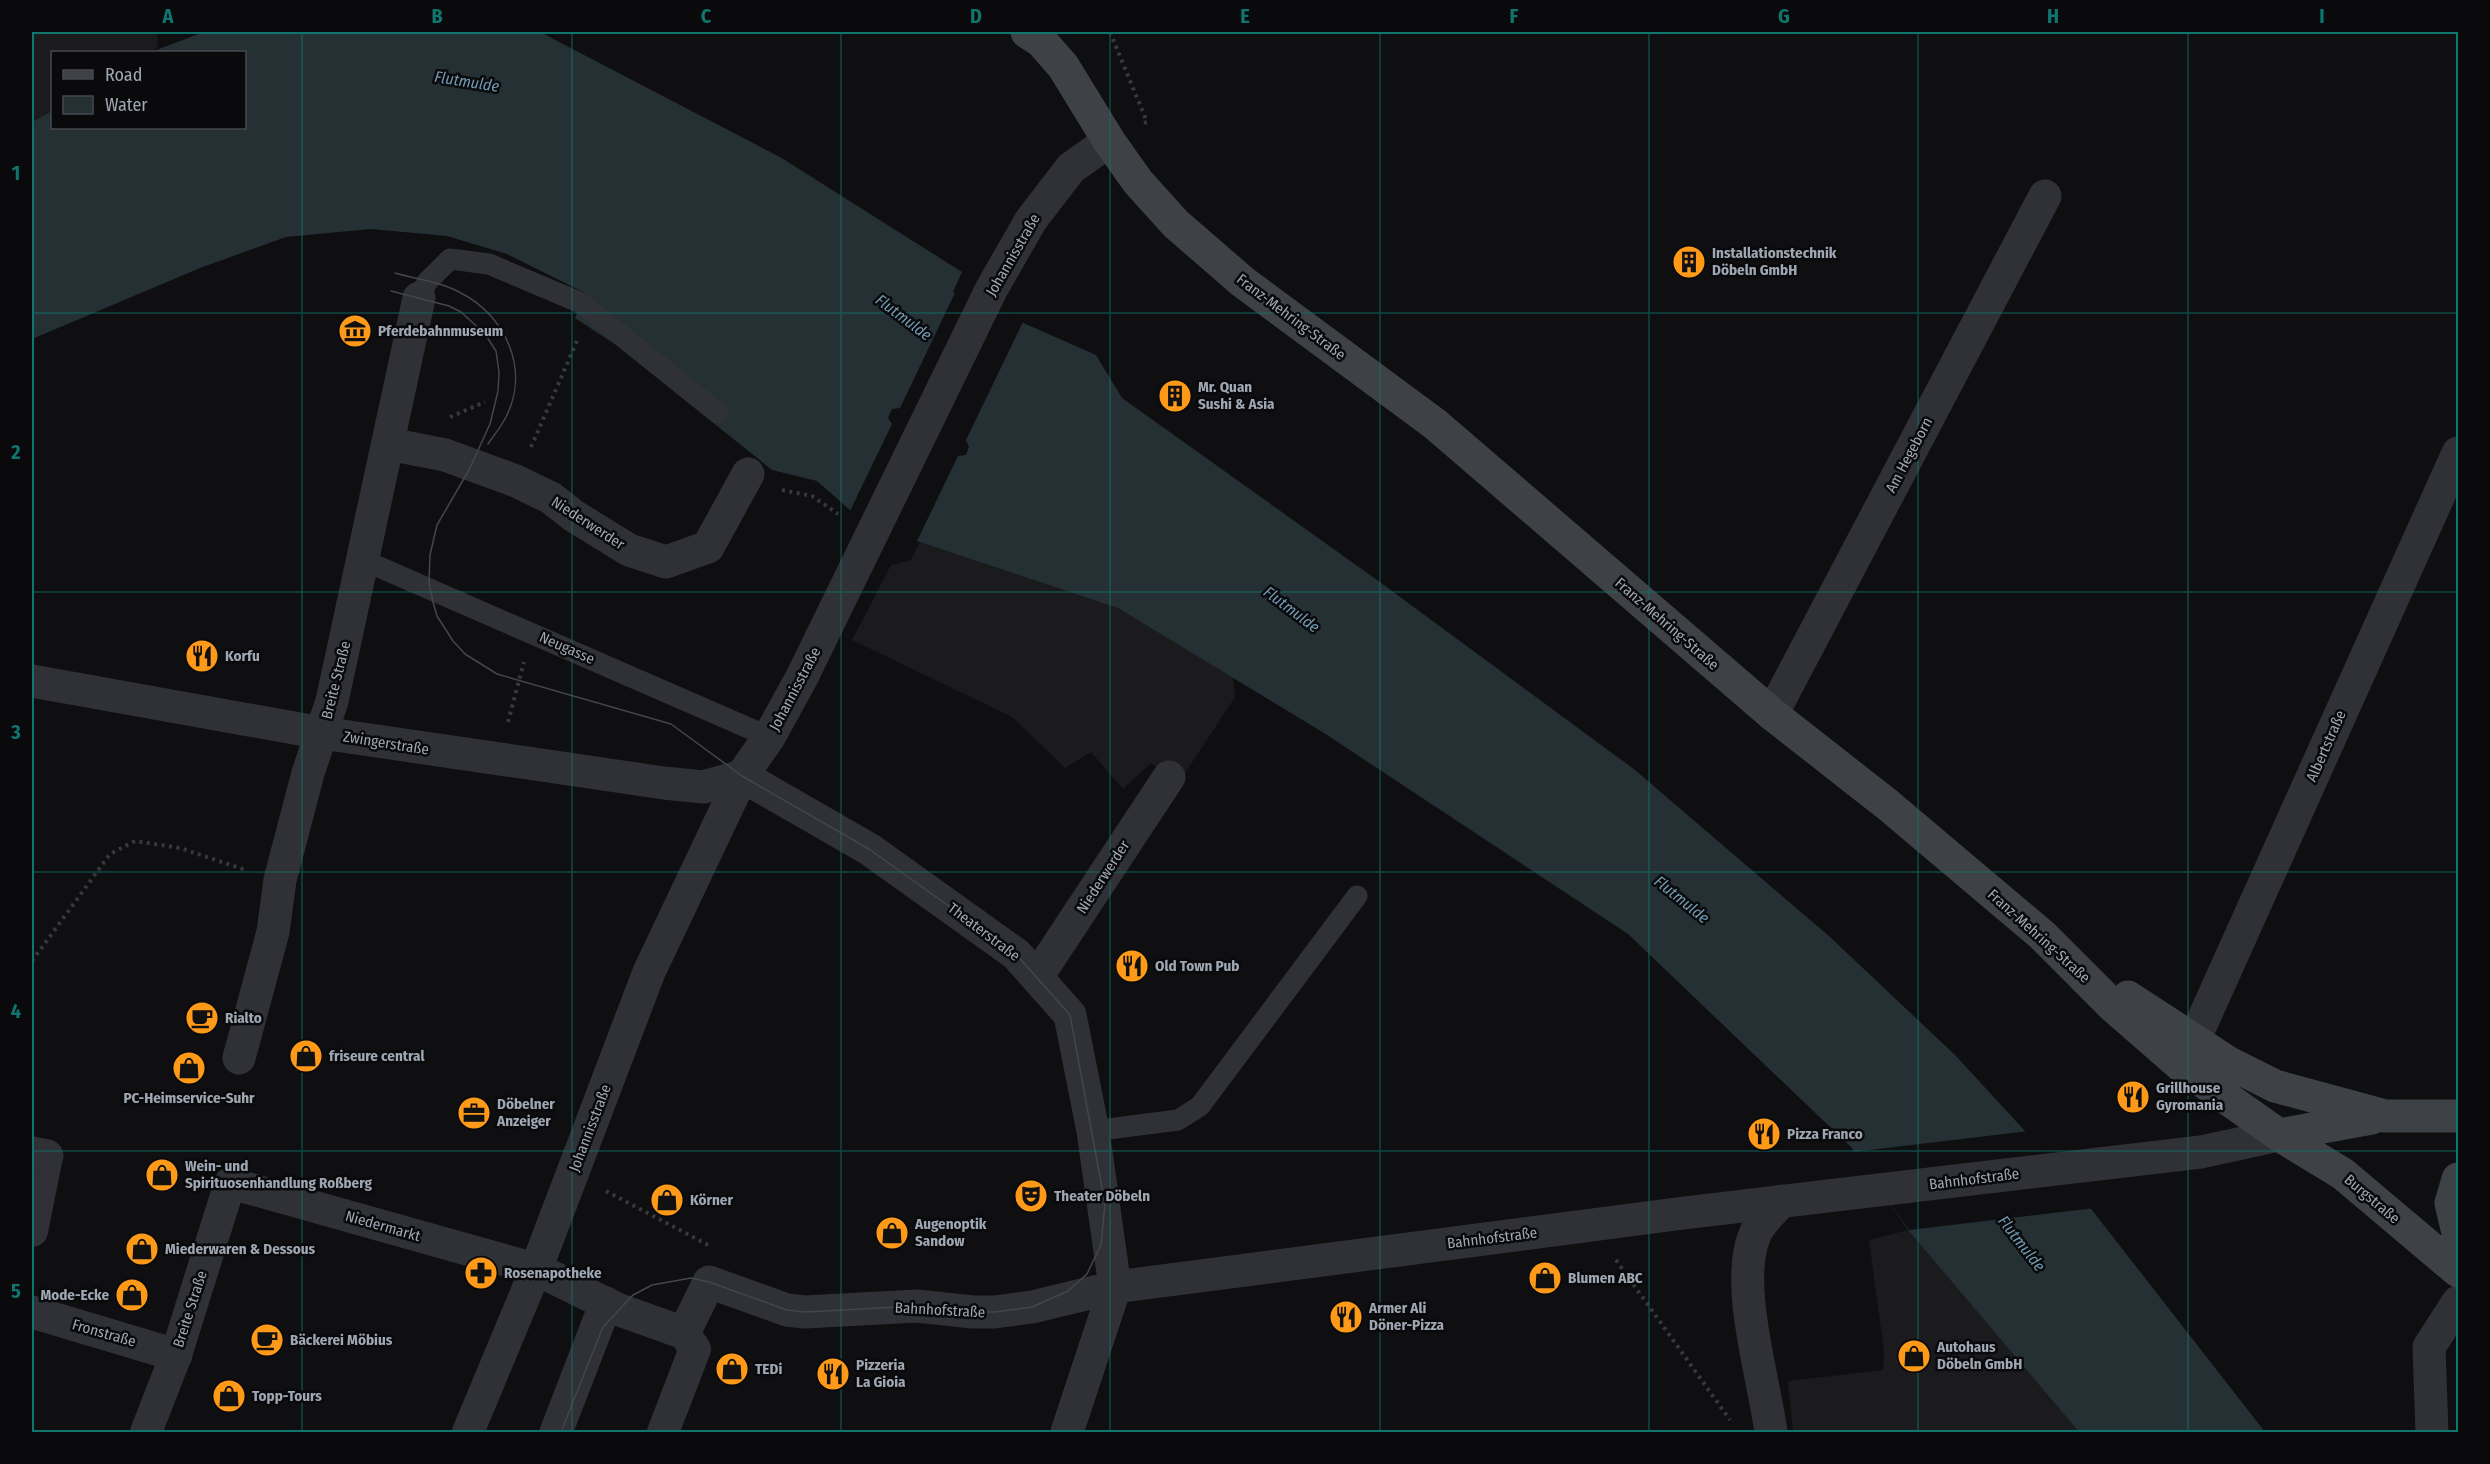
<svg xmlns="http://www.w3.org/2000/svg" width="2490" height="1464" font-family="'Fira Sans Condensed',sans-serif">
<style>
.built{fill:#1b1b1e}
.water{fill:#253035}
.pier{fill:#0f0f11}
.lines{fill:none;stroke-linecap:round;stroke-linejoin:round}
.path{stroke:#36393d;stroke-width:4;stroke-dasharray:3 4.5;stroke-linecap:butt}
.service{stroke:#303136;stroke-width:21}
.pedestrian{stroke:#303136;stroke-width:32}
.minor{stroke:#303136;stroke-width:33}
.secondary{stroke:#3e4146;stroke-width:33}
.tram{stroke:#43464b;stroke-width:1.5}
.grid{fill:none;stroke:#0f766e;stroke-width:1.5;stroke-opacity:0.55}
.labels{text-anchor:middle;stroke-width:5;stroke-linejoin:round;paint-order:stroke}
.poi-label{font-size:15px;font-weight:bold;fill:#9fa7b3;stroke:#0a0a0c;text-anchor:start}
.street-label{font-size:15px;fill:#9fa7b3;stroke:#0a0a0c}
.water-label{font-size:16px;font-style:italic;fill:#719bb3;stroke:#0a0a0c}
.neatline{fill:none;stroke:#0f766e;stroke-width:2}
.grid-label{font-size:20px;text-anchor:middle;font-weight:bold;fill:#0f766e}
</style>
<rect width="100%" height="100%" fill="#0f0f11"/>
<path class="built" d="M 32,32 L 157,32 L 158,47 L 151,52 L 52,52 L 52,111 L 32,122 Z
M 920,542 L 1118,608 L 1233,677 L 1235,697 L 1178,784 L 1151,763 L 1123,789 L 1091,752 L 1065,768 L 1012,717 L 852,640 L 891,565 L 911,560 Z
M 1908,1230 L 1997,1335 L 2079,1432 L 1793,1432 L 1788,1381 L 1883,1370 L 1884,1352 L 1869,1240 Z"/>
<path class="water" d="M 204,32 L 540,32 L 780,157 L 962,272 L 953,292 L 1096,355 L 1122,398 L 1377,580 L 1635,770 L 1830,937 L 1955,1055 L 2060,1169 L 2265,1432 L 2079,1432 L 1908,1230 L 1851,1147 L 1628,934 L 1324,733 L 1118,608 L 920,542 L 858,517 L 817,481 L 772,470 L 616,345 L 575,318 L 585,293 L 507,254 L 447,236 L 371,229 L 286,237 L 200,268 L 32,339 L 32,122 L 52,111 L 52,128 L 244,128 L 244,52 L 151,52 Z"/>
<path class="pier" d="M 964,274 L 957,291 L 1023,322 L 966,440 L 969,447 L 966,455 L 958,456 L 916,543 L 857,519 L 849,513 L 892,424 L 888,418 L 892,409 L 900,408 Z
M 2029,1131 L 2095,1208 L 1909,1230 L 1853,1152 Z"/>
<g class="lines">
<path class="path" d="M 1110,32 L 1147,122 L 1142,124
M 450,417 L 485,402
M 531,447 L 577,341
M 782,490 L 812,496 L 838,514
M 508,722 L 524,662
M 32,961 L 110,854 L 135,841 L 180,848 L 246,870
M 606,1191 L 708,1245
M 1616,1260 L 1730,1420"/>
<path class="service" d="M 419,298 L 427,282 L 450,259 L 489,264 L 581,303 L 718,413
M 363,560 L 769,737
M 1093,1131 L 1178,1120 L 1200,1106 L 1357,896"/>
<path class="pedestrian" d="M 32,1231 L 47,1156
M 146,1432 L 176,1355 L 230,1183 L 536,1269 L 468,1432
M 663,1432 L 695,1349 L 684,1333"/>
<path class="minor" d="M 1109,141 L 1071,168 L 1031,220 L 992,288 L 802,677 L 769,737 L 742,776 L 649,972 L 536,1269 L 617,1309 L 684,1333 L 709,1282 L 787,1310 L 805,1312 L 917,1306 L 973,1312 L 995,1312 L 1032,1307 L 1115,1287 L 1684,1213 L 2201,1152 L 2279,1135
M 389,444 L 445,455 L 516,481 L 551,498 L 574,516 L 629,550 L 666,562 L 708,547 L 748,474
M 32,681 L 322,733 L 664,783 L 703,787 L 742,776
M 1772,714 L 2045,196
M 742,776 L 869,849 L 1016,954 L 1070,1015 L 1093,1131 L 1115,1287 L 1067,1432
M 1037,977 L 1169,777
M 2194,1040 L 2458,453
M 239,1058 L 273,932 L 280,880 L 308,773 L 332,701 L 419,298
M 32,1153 L 47,1156
M 32,1312 L 176,1355
M 556,1432 L 606,1303
M 1771,1432 C 1764,1379 1735,1286 1754,1237 C 1759,1222 1772,1212 1782,1201
M 2432,1432 L 2429,1347 L 2458,1302"/>
<path class="secondary" d="M 1027,32 L 1041,41 L 1063,66 L 1109,141 L 1138,182 L 1176,224 L 1243,282 L 1435,424 L 1772,714 L 1888,805 L 2042,935 L 2113,1006 L 2184,1068 L 2279,1135 L 2343,1174 L 2458,1271
M 2128,997 L 2229,1063 L 2275,1086 L 2385,1116 L 2458,1116
M 2279,1135 L 2372,1118
M 2458,1179 L 2451,1203 L 2458,1233"/>
<path class="tram" d="M 395,273 C 416,279 442,282 461,293 C 506,316 530,370 506,417 C 501,427 494,435 488,444
M 391,291 L 449,306 L 461,312 L 485,334 L 496,351 L 499,372 L 498,391 L 490,424 L 469,470 L 437,525 L 430,555 L 429,583 L 433,602 L 437,616 L 453,641 L 465,654 L 497,674 L 671,724 L 742,776 L 869,849 L 1016,954 L 1070,1015 L 1105,1204 L 1101,1245 L 1087,1274 L 1068,1291 L 1032,1307 L 995,1312 L 973,1312 L 917,1306 L 805,1312 L 787,1310 L 709,1282 L 691,1278 L 652,1285 L 633,1295 L 603,1327 L 561,1432"/>
</g>
<path class="grid" d="M 302,32 L 302,1432M 572,32 L 572,1432M 841,32 L 841,1432M 1110,32 L 1110,1432M 1380,32 L 1380,1432M 1649,32 L 1649,1432M 1918,32 L 1918,1432M 2188,32 L 2188,1432M 32,313 L 2458,313M 32,592 L 2458,592M 32,872 L 2458,872M 32,1151 L 2458,1151"/>
<defs>
<symbol id="building-disc" viewBox="-11 -11 22 22"><circle r="9.5" fill="#ff9a19" stroke="#0a0a0c"/><path d="M-4-6H4V6H1V3H-1V6H-4ZM-2.5-4.3h1.7v1.8h-1.7ZM.8-4.3h1.7v1.8H.8ZM-2.5-1h1.7V.8h-1.7ZM.8-1h1.7V.8H.8Z" fill="#111"/></symbol>
<symbol id="museum-disc" viewBox="-11 -11 22 22"><circle r="9.5" fill="#ff9a19" stroke="#0a0a0c"/><path d="M0-6L6-3V-2H-6V-3ZM-5-1h2V3h-2ZM-1-1h2V3h-2ZM3-1h2V3H3ZM-6 4H6V6H-6Z" fill="#111"/></symbol>
<symbol id="restaurant-disc" viewBox="-11 -11 22 22"><circle r="9.5" fill="#ff9a19" stroke="#0a0a0c"/><path d="M-5-6h1v4h1v-4h1v4h1v-4h1v5L-1.5 .5V6h-2V.5L-5-1ZM5-6V6H3V1.5H1.5Q1.5-4 5-6Z" fill="#111"/></symbol>
<symbol id="cafe-disc" viewBox="-11 -11 22 22"><circle r="9.5" fill="#ff9a19" stroke="#0a0a0c"/><path d="M-5.5-4.5H6V0H3Q3 3.5 0 3.5H-2.5Q-5.5 3.5-5.5 0ZM3-3.2v2h1.7v-2ZM-6 4.5H4V6H-6Z" fill="#111"/></symbol>
<symbol id="shop-disc" viewBox="-11 -11 22 22"><circle r="9.5" fill="#ff9a19" stroke="#0a0a0c"/><path d="M-5-2.5h2.3a2.7 3.5 0 0 1 5.4 0H5L5.5 6h-11ZM-1.5-2.5h3a1.5 2.3 0 0 0-3 0Z" fill="#111"/></symbol>
<symbol id="office-disc" viewBox="-11 -11 22 22"><circle r="9.5" fill="#ff9a19" stroke="#0a0a0c"/><path d="M-6-3h4V-5.5h4V-3h4V5H-6ZM-1-4.5V-3h2v-1.5ZM-6 0V1H6V0Z" fill="#111"/></symbol>
<symbol id="theatre-disc" viewBox="-11 -11 22 22"><circle r="9.5" fill="#ff9a19" stroke="#0a0a0c"/><path d="M-5-5.5Q0-4 5-5.5V0Q5 5 0 6Q-5 5-5 0ZM-3.3-2.5H-1v1.5H-3.3ZM1-2.5H3.3v1.5H1ZM-2.8 1Q0 5.5 2.8 1Z" fill="#111"/></symbol>
<symbol id="pharmacy-disc" viewBox="-11 -11 22 22"><circle r="9.5" fill="#ff9a19" stroke="#0a0a0c"/><path d="M-2-6h4v4h4v4h-4v4h-4v-4h-4v-4h4Z" fill="#111"/></symbol>
</defs>
<g fill-rule="evenodd">
<use href="#building-disc" x="1670" y="243" width="38" height="38"/>
<use href="#museum-disc" x="336" y="312" width="38" height="38"/>
<use href="#building-disc" x="1156" y="377" width="38" height="38"/>
<use href="#restaurant-disc" x="183" y="637" width="38" height="38"/>
<use href="#restaurant-disc" x="1113" y="947" width="38" height="38"/>
<use href="#cafe-disc" x="183" y="999" width="38" height="38"/>
<use href="#shop-disc" x="287" y="1037" width="38" height="38"/>
<use href="#shop-disc" x="170" y="1049" width="38" height="38"/>
<use href="#restaurant-disc" x="2114" y="1078" width="38" height="38"/>
<use href="#office-disc" x="455" y="1094" width="38" height="38"/>
<use href="#restaurant-disc" x="1745" y="1115" width="38" height="38"/>
<use href="#shop-disc" x="143" y="1156" width="38" height="38"/>
<use href="#theatre-disc" x="1012" y="1177" width="38" height="38"/>
<use href="#shop-disc" x="648" y="1181" width="38" height="38"/>
<use href="#shop-disc" x="873" y="1214" width="38" height="38"/>
<use href="#shop-disc" x="123" y="1230" width="38" height="38"/>
<use href="#pharmacy-disc" x="462" y="1254" width="38" height="38"/>
<use href="#shop-disc" x="1526" y="1259" width="38" height="38"/>
<use href="#shop-disc" x="113" y="1276" width="38" height="38"/>
<use href="#restaurant-disc" x="1327" y="1298" width="38" height="38"/>
<use href="#cafe-disc" x="248" y="1321" width="38" height="38"/>
<use href="#shop-disc" x="1895" y="1337" width="38" height="38"/>
<use href="#shop-disc" x="713" y="1350" width="38" height="38"/>
<use href="#restaurant-disc" x="814" y="1355" width="38" height="38"/>
<use href="#shop-disc" x="210" y="1377" width="38" height="38"/>
</g>
<g class="labels">
<g class="poi-label">
<text x="1712" y="258">Installationstechnik<tspan x="1712" dy="17">Döbeln GmbH</tspan></text>
<text x="378" y="336">Pferdebahnmuseum</text>
<text x="1198" y="392">Mr. Quan<tspan x="1198" dy="17">Sushi &amp; Asia</tspan></text>
<text x="225" y="661">Korfu</text>
<text x="1155" y="971">Old Town Pub</text>
<text x="225" y="1023">Rialto</text>
<text x="329" y="1061">friseure central</text>
<text x="2156" y="1093">Grillhouse<tspan x="2156" dy="17">Gyromania</tspan></text>
<text x="189" y="1103" text-anchor="middle">PC-Heimservice-Suhr</text>
<text x="497" y="1109">Döbelner<tspan x="497" dy="17">Anzeiger</tspan></text>
<text x="1787" y="1139">Pizza Franco</text>
<text x="185" y="1171">Wein- und<tspan x="185" dy="17">Spirituosenhandlung Roßberg</tspan></text>
<text x="1054" y="1201">Theater Döbeln</text>
<text x="690" y="1205">Körner</text>
<text x="915" y="1229">Augenoptik<tspan x="915" dy="17">Sandow</tspan></text>
<text x="165" y="1254">Miederwaren &amp; Dessous</text>
<text x="504" y="1278">Rosenapotheke</text>
<text x="1568" y="1283">Blumen ABC</text>
<text x="109" y="1300" text-anchor="end">Mode-Ecke</text>
<text x="1369" y="1313">Armer Ali<tspan x="1369" dy="17">Döner-Pizza</tspan></text>
<text x="290" y="1345">Bäckerei Möbius</text>
<text x="1937" y="1352">Autohaus<tspan x="1937" dy="17">Döbeln GmbH</tspan></text>
<text x="856" y="1370">Pizzeria<tspan x="856" dy="17">La Gioia</tspan></text>
<text x="755" y="1374">TEDi</text>
<text x="252" y="1401">Topp-Tours</text>
</g>
<g class="street-label">
<text transform="translate(1013 255) rotate(-60)" y="5">Johannisstraße</text>
<text transform="translate(1291 317) rotate(37)" y="5">Franz-Mehring-Straße</text>
<text transform="translate(1909 455) rotate(-62)" y="5">Am Hegeborn</text>
<text transform="translate(588 523) rotate(33)" y="5">Niederwerder</text>
<text transform="translate(1667 624) rotate(41)" y="5">Franz-Mehring-Straße</text>
<text transform="translate(567 648) rotate(24)" y="5">Neugasse</text>
<text transform="translate(336 680) rotate(-76)" y="5">Breite Straße</text>
<text transform="translate(795 689) rotate(-62)" y="5">Johannisstraße</text>
<text transform="translate(386 743) rotate(9)" y="5">Zwingerstraße</text>
<text transform="translate(2326 746) rotate(-66)" y="5">Albertstraße</text>
<text transform="translate(1103 877) rotate(-57)" y="5">Niederwerder</text>
<text transform="translate(984 932) rotate(37)" y="5">Theaterstraße</text>
<text transform="translate(2039 936) rotate(42)" y="5">Franz-Mehring-Straße</text>
<text transform="translate(590 1128) rotate(-69)" y="5">Johannisstraße</text>
<text transform="translate(1974 1179) rotate(-7)" y="5">Bahnhofstraße</text>
<text transform="translate(2372 1199) rotate(40)" y="5">Burgstraße</text>
<text transform="translate(383 1226) rotate(16)" y="5">Niedermarkt</text>
<text transform="translate(1492 1238) rotate(-7)" y="5">Bahnhofstraße</text>
<text transform="translate(190 1309) rotate(-72)" y="5">Breite Straße</text>
<text transform="translate(940 1310) rotate(3)" y="5">Bahnhofstraße</text>
<text transform="translate(104 1333) rotate(16)" y="5">Fronstraße</text>
</g>
<g class="water-label">
<text transform="translate(467 81) rotate(9)" y="6">Flutmulde</text>
<text transform="translate(904 317) rotate(37)" y="6">Flutmulde</text>
<text transform="translate(1292 609) rotate(37)" y="6">Flutmulde</text>
<text transform="translate(1682 899) rotate(39)" y="6">Flutmulde</text>
<text transform="translate(2022 1243) rotate(52)" y="6">Flutmulde</text>
</g>
</g>
<rect width="2490" height="1464" fill="none" stroke="#0a0a0c" stroke-width="66"/>
<rect x="51" y="51" width="195" height="78" fill="#0a0a0c" stroke="#46494f" stroke-width="1.5"/>
<rect x="63" y="70" width="30" height="9" fill="#3e4146" stroke="#46494f" stroke-width="1.5"/>
<text x="105" y="81" font-size="18" fill="#9fa7b3">Road</text>
<rect x="63" y="96" width="30" height="18" fill="#253035" stroke="#46494f" stroke-width="1.5"/>
<text x="105" y="111" font-size="18" fill="#9fa7b3">Water</text>
<rect x="33" y="33" width="2424" height="1398" class="neatline"/>
<g class="grid-label">
<text x="168" y="23">A</text>
<text x="437" y="23">B</text>
<text x="706" y="23">C</text>
<text x="976" y="23">D</text>
<text x="1245" y="23">E</text>
<text x="1514" y="23">F</text>
<text x="1784" y="23">G</text>
<text x="2053" y="23">H</text>
<text x="2322" y="23">I</text>
<text x="16" y="180">1</text>
<text x="16" y="459">2</text>
<text x="16" y="739">3</text>
<text x="16" y="1018">4</text>
<text x="16" y="1298">5</text>
</g>
</svg>
